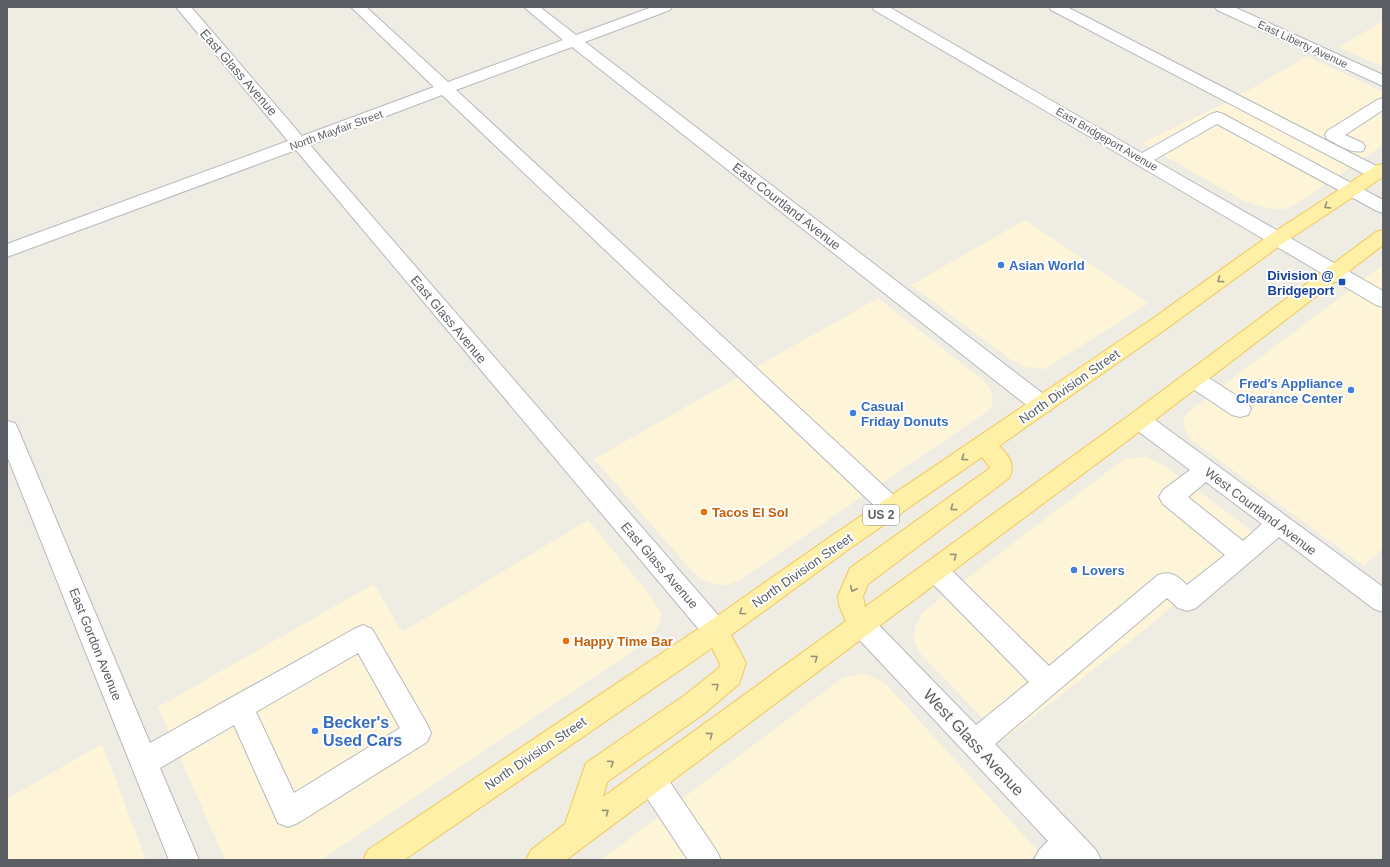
<svg xmlns="http://www.w3.org/2000/svg" width="1390" height="867" font-family="Helvetica,sans-serif">
<style>
.commercial{fill:#fef5d8}
.lines{fill:none;stroke-linecap:round;stroke-linejoin:round}
.minor-casing{stroke:#b5b9bd;stroke-width:2}
.major-casing{stroke:#f4c756;stroke-width:2}
.minor{fill:#fff;fill-rule:evenodd}
.major{fill:#fff0a7;fill-rule:evenodd}
.oneway{stroke:#94927b}
.shop-dot{fill:#3f7fe0;stroke:#fff;stroke-width:1.5}
.transit-dot{fill:#1a4fb4;stroke:#fff;stroke-width:1.5}
.food-dot{fill:#e8710a;stroke:#fff;stroke-width:1.5}
.labels{text-anchor:middle;stroke-width:4;stroke-linejoin:round;paint-order:stroke}
.far-street-label{font-size:11px;fill:#5b5f64;stroke:#fff}
.shield{fill:#fff;stroke:#8c8f92;stroke-width:1}
.shield-label{font-size:12px;font-weight:bold;fill:#5b5f64}
.street-label{font-size:13px;fill:#5b5f64;stroke:#fff}
.shop-label{font-size:13px;font-weight:bold;fill:#366cbe;stroke:#fff;text-anchor:start}
.transit-label{font-size:13px;font-weight:bold;fill:#164399;stroke:#fff;text-anchor:end}
.food-label{font-size:13px;font-weight:bold;fill:#c56008;stroke:#fff;text-anchor:start}
.near-shop-label{font-size:16px;font-weight:bold;fill:#366cbe;stroke:#fff;text-anchor:start}
.near-street-label{font-size:16px;fill:#5b5f64;stroke:#fff}
</style>
<rect width="100%" height="100%" fill="#eeece3"/>
<path class="commercial" d="M 1383,21 L 1383,67 L 1339,47 Z
M 1307,56 L 1383,92 L 1383,145 L 1295,205 L 1284,209 L 1270,209 L 1244,201 L 1142,143 L 1235,98 Z
M 1025,220 L 1149,303 L 1045,369 L 1024,367 L 1011,360 L 911,285 Z
M 1383,265 L 1383,548 L 1364,566 L 1190,439 L 1185,429 L 1183,420 L 1188,412 Z
M 878,298 L 983,380 L 990,388 L 993,399 L 992,405 L 988,411 L 740,580 L 728,585 L 718,585 L 701,579 L 692,571 L 594,459 Z
M 1147,457 L 1164,465 L 1257,535 L 1143,631 L 1003,740 L 918,651 L 914,638 L 916,625 L 923,612 L 1124,459 Z
M 588,520 L 653,599 L 661,614 L 658,627 L 644,644 L 321,860 L 225,860 L 158,707 L 374,584 L 402,632 Z
M 864,673 L 884,682 L 1038,851 L 1029,860 L 601,860 L 842,678 Z
M 102,744 L 146,860 L 7,860 L 7,799 Z"/>
<g class="lines">
<defs>
<path id="minor" d="M 176,7 L 191,7 L 302,136 L 434,87 L 351,7 L 366,7 L 448,82 L 563,40 L 524,7 L 540,7 L 576,35 L 652,7 L 672,7 L 670,10 L 585,42 L 1050,399 L 1053,405 L 1050,411 L 1042,413 L 1034,411 L 572,47 L 456,90 L 900,501 L 904,508 L 900,515 L 892,518 L 884,515 L 442,95 L 310,145 L 725,623 L 729,631 L 725,639 L 716,643 L 707,639 L 296,150 L 7,257 L 7,244 L 288,141 Z
M 872,7 L 889,7 L 1142,153 L 1211,114 L 1217,112 L 1223,114 L 1383,200 L 1383,213 L 1377,211 L 1217,124 L 1154,160 L 1383,291 L 1383,307 L 1376,305 L 874,10 Z
M 1049,7 L 1067,7 L 1382,169 L 1383,175 L 1376,178 L 1370,177 L 1051,10 Z
M 1215,7 L 1234,7 L 1383,75 L 1383,86 L 1217,10 Z
M 1383,98 L 1383,110 L 1345,135 L 1363,143 L 1365,147 L 1363,151 C 1350,154 1338,144 1327,139 L 1325,135 L 1327,131 L 1377,100 Z
M 1194,371 L 1201,373 L 1248,403 L 1251,409 L 1248,415 L 1240,417 L 1232,415 L 1187,385 L 1183,379 L 1187,373 Z
M 1139,412 L 1147,414 L 1383,587 L 1383,612 L 1374,609 L 1279,537 L 1196,608 L 1187,611 L 1178,608 L 1167,598 L 995,744 L 1096,850 L 1101,860 L 1034,860 L 1039,850 L 1048,841 L 852,632 L 848,624 L 852,616 L 861,613 L 870,616 L 976,725 L 1029,682 L 926,577 L 923,570 L 926,563 L 935,559 L 944,563 L 1049,666 L 1158,575 C 1172,570 1177,576 1187,585 L 1225,555 L 1163,504 L 1159,497 L 1163,490 L 1190,470 L 1131,426 L 1128,420 L 1131,414 ZM 1206,482 L 1262,524 L 1243,541 L 1188,497 Z
M 7,421 L 15,423 L 18,429 L 150,743 L 354,629 L 363,625 L 372,629 L 427,724 L 431,733 L 427,742 L 298,823 L 288,827 L 278,823 L 234,725 L 160,768 L 199,860 L 169,860 L 7,456 ZM 358,653 L 400,728 L 294,793 L 256,712 Z
M 651,765 L 661,769 L 716,850 L 721,860 L 688,860 L 641,789 L 637,779 L 641,769 Z"/>
<path id="major" d="M 1383,164 L 1383,177 L 1285,242 L 1166,329 L 999,446 C 1009,455 1016,465 1009,478 L 868,584 L 863,596 L 865,607 L 1131,414 L 1376,232 L 1383,230 L 1383,245 L 1147,426 L 566,860 L 526,860 L 531,850 L 565,824 L 586,763 L 685,695 L 719,668 L 720,664 L 712,648 L 404,860 L 363,860 L 368,850 L 707,623 L 833,535 L 1152,319 L 1271,234 L 1377,165 ZM 982,457 L 990,468 L 850,568 L 838,596 L 839,605 L 846,621 L 603,797 L 607,782 L 705,713 L 739,684 L 746,663 L 731,635 L 849,549 Z"/>
</defs>
<use href="#minor" class="minor-casing"/>
<use href="#major" class="major-casing"/>
<use href="#minor" class="minor"/>
<use href="#major" class="major"/>
</g>
<defs><path id="oneway-chevron" d="M-2-3.5L2.5 0L-2 3.5" fill="none" stroke-width="1.6" stroke-linecap="round" stroke-linejoin="round"/></defs>
<g class="oneway">
<use href="#oneway-chevron" transform="translate(1327 206) rotate(147)"/>
<use href="#oneway-chevron" transform="translate(1220 280) rotate(144)"/>
<use href="#oneway-chevron" transform="translate(964 458) rotate(146)"/>
<use href="#oneway-chevron" transform="translate(953 508) rotate(144)"/>
<use href="#oneway-chevron" transform="translate(954 556) rotate(-36)"/>
<use href="#oneway-chevron" transform="translate(853 589) rotate(115)"/>
<use href="#oneway-chevron" transform="translate(742 612) rotate(145)"/>
<use href="#oneway-chevron" transform="translate(815 658) rotate(-36)"/>
<use href="#oneway-chevron" transform="translate(716 686) rotate(-39)"/>
<use href="#oneway-chevron" transform="translate(710 735) rotate(-36)"/>
<use href="#oneway-chevron" transform="translate(611 763) rotate(-35)"/>
<use href="#oneway-chevron" transform="translate(606 812) rotate(-36)"/>
</g>
<g class="shop-dot">
<circle cx="1001" cy="265" r="4"/>
<circle cx="1351" cy="390" r="4"/>
<circle cx="853" cy="413" r="4"/>
<circle cx="1074" cy="570" r="4"/>
<circle cx="315" cy="731" r="4"/>
</g>
<rect class="transit-dot" x="1338" y="278" width="8" height="8" rx="2"/>
<g class="food-dot">
<circle cx="704" cy="512" r="4"/>
<circle cx="566" cy="641" r="4"/>
</g>
<g class="labels">
<g class="far-street-label">
<text transform="translate(1303 44) rotate(25)" y="4">East Liberty Avenue</text>
<text transform="translate(336 130) rotate(-20)" y="4">North Mayfair Street</text>
<text transform="translate(1107 139) rotate(30)" y="4">East Bridgeport Avenue</text>
</g>
<rect class="shield" x="863" y="505" width="36" height="20" rx="3"/>
<g class="shield-label">
<text x="881" y="519">US 2</text>
</g>
<g class="street-label">
<text transform="translate(239 72) rotate(49)" y="5">East Glass Avenue</text>
<text transform="translate(787 206) rotate(38)" y="5">East Courtland Avenue</text>
<text transform="translate(449 319) rotate(50)" y="5">East Glass Avenue</text>
<text transform="translate(1069 386) rotate(-35)" y="5">North Division Street</text>
<text transform="translate(1261 511) rotate(37)" y="5">West Courtland Avenue</text>
<text transform="translate(660 565) rotate(49)" y="5">East Glass Avenue</text>
<text transform="translate(802 570) rotate(-35)" y="5">North Division Street</text>
<text transform="translate(96 644) rotate(68)" y="5">East Gordon Avenue</text>
<text transform="translate(535 753) rotate(-34)" y="5">North Division Street</text>
</g>
<g class="shop-label">
<text x="1009" y="270">Asian World</text>
<text x="1343" y="388" text-anchor="end">Fred's Appliance<tspan x="1343" dy="15">Clearance Center</tspan></text>
<text x="861" y="411">Casual<tspan x="861" dy="15">Friday Donuts</tspan></text>
<text x="1082" y="575">Lovers</text>
</g>
<g class="transit-label">
<text x="1334" y="280">Division @<tspan x="1334" dy="15">Bridgeport</tspan></text>
</g>
<g class="food-label">
<text x="712" y="517">Tacos El Sol</text>
<text x="574" y="646">Happy Time Bar</text>
</g>
<g class="near-shop-label">
<text x="323" y="728">Becker's<tspan x="323" dy="18">Used Cars</tspan></text>
</g>
<g class="near-street-label">
<text transform="translate(974 742) rotate(47)" y="6">West Glass Avenue</text>
</g>
</g>
<rect width="1390" height="867" fill="none" stroke="#5b5f64" stroke-width="16"/>
</svg>
